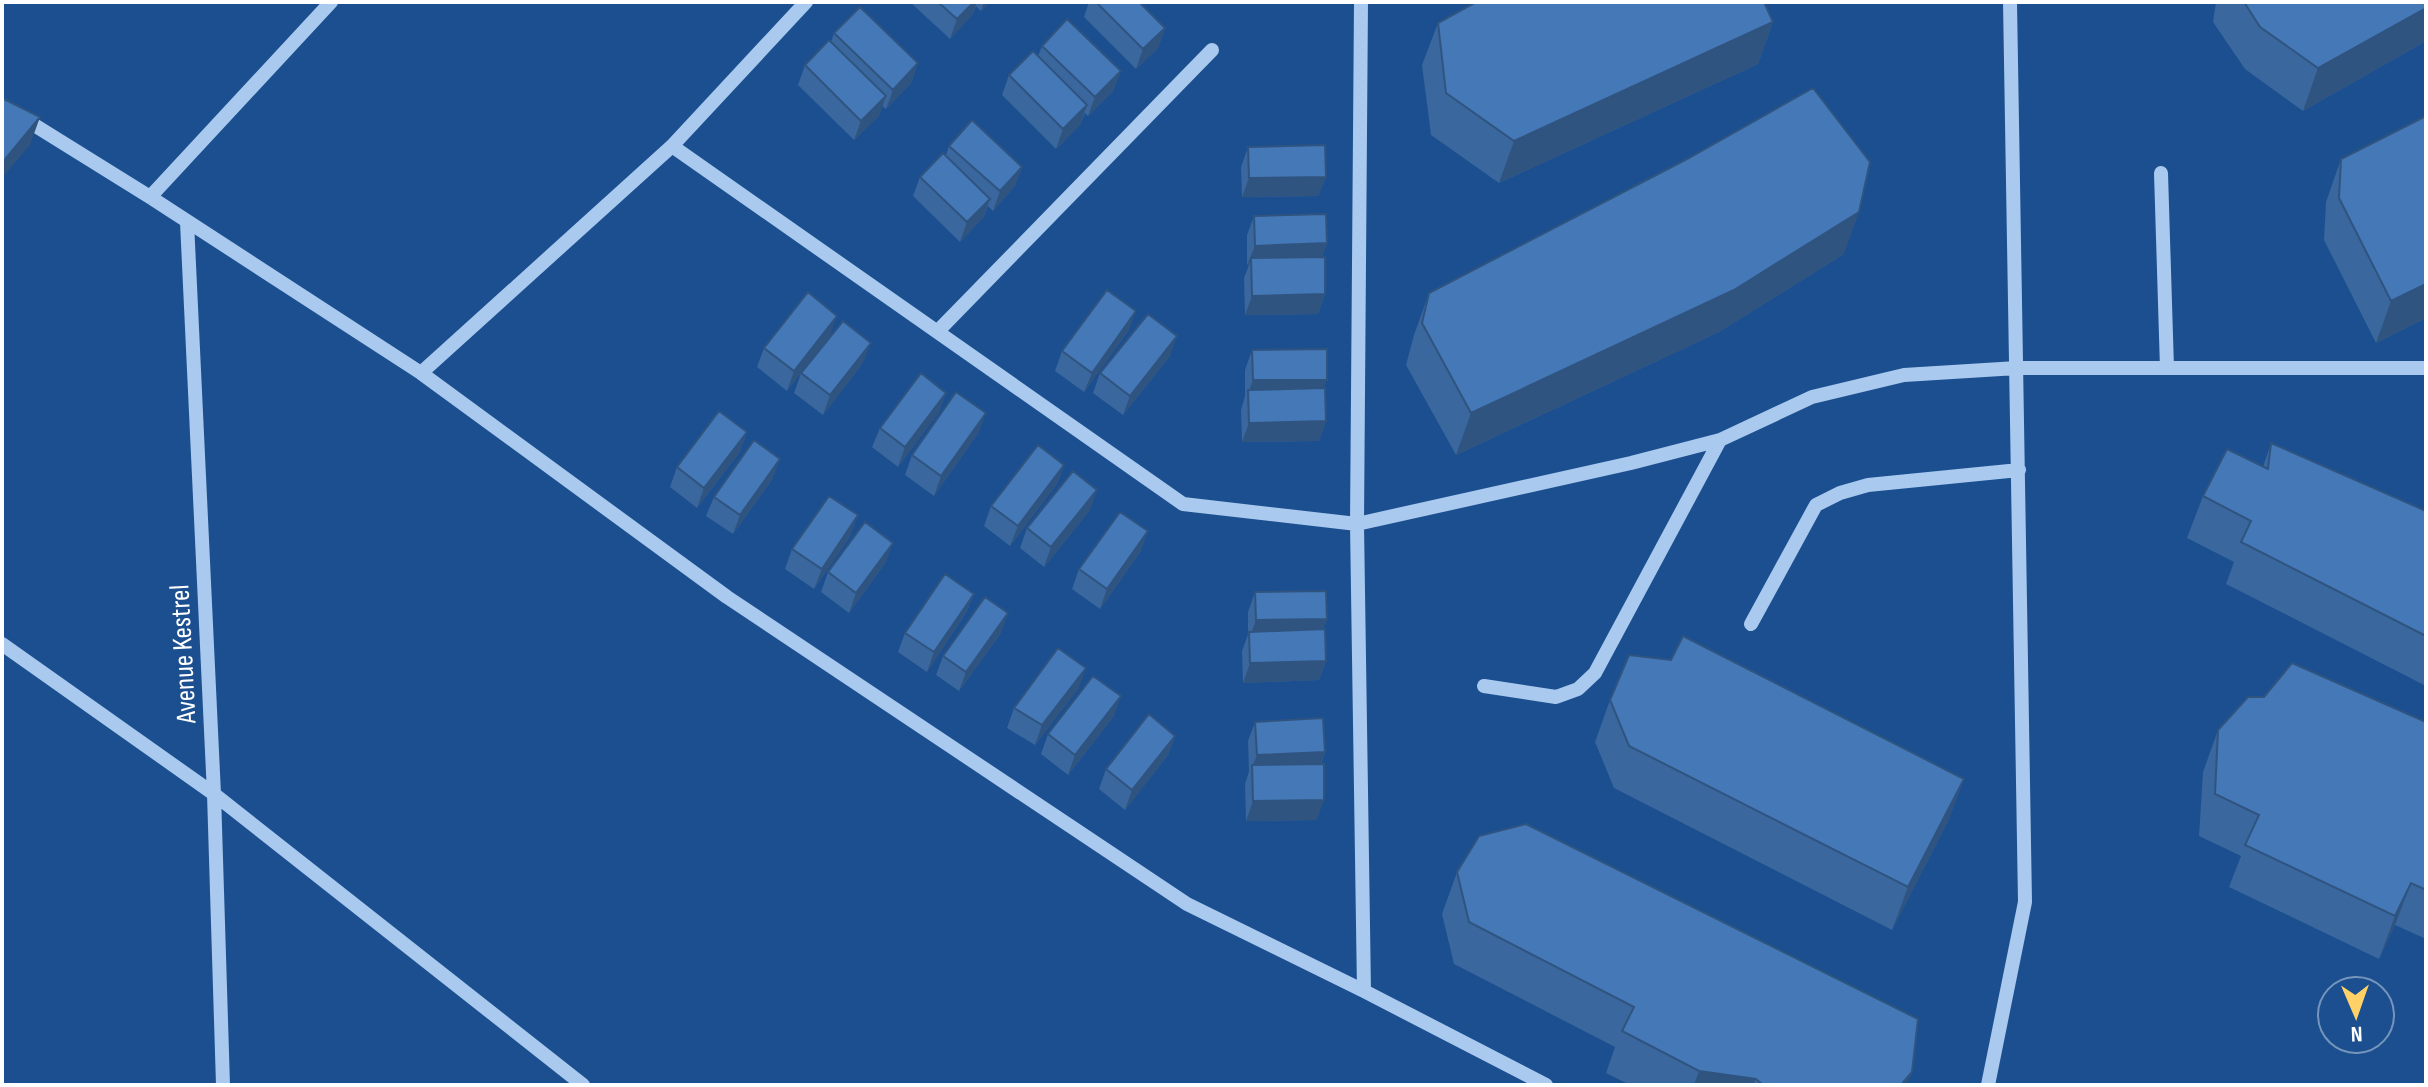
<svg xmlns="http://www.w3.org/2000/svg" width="2428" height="1087" font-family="'Sofia Sans Condensed',sans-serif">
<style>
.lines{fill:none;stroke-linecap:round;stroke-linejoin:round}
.minor{stroke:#a9c9ee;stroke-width:14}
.wall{fill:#3a679d}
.shaded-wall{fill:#305480}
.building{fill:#4478b7;stroke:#305480;stroke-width:2}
.labels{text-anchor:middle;stroke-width:6;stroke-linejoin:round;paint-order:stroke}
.street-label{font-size:28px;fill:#fff;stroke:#1b4f8f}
</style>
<rect width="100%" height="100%" fill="#1b4f8f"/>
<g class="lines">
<path class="minor" d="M 1361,2 L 1357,524 L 1364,991
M 2,105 L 150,197 L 421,373 L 727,597 L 1187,904 L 1364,991 L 1546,1085
M 672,146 L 806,2
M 2161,173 L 2167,368
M 150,197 L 331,2
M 187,222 L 214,794 L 223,1085
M 938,331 L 1212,50
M 421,373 L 672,146 L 1183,504 L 1357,524 L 1631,463 L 1720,440 L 1812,397 L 1904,375 L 2017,368 L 2426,368
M 1751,624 L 1816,505 L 1840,493 L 1868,485 L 2019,470
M 2,644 L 214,794 L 583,1085
M 1484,686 L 1556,697 L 1578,689 L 1595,673 L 1720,440
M 1988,1085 L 2025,902 L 2010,2"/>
</g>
<path class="wall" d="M 910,2 L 990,2 L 981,11 L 976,6 L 972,15 L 950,39 Z
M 1089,2 L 1139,2 L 1165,28 L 1158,48 L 1136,69 L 1084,17 Z
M 2216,2 L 2426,2 L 2426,41 L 2303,111 L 2245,69 L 2213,22 Z
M 1773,22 L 1758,64 L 1499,183 L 1431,135 L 1422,65 L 1438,23 Z
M 834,33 L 918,63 L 911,83 L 886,109 L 882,106 L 879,116 L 854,140 L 798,85 L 805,65 L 831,42 Z
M 1042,46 L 1121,71 L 1113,91 L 1088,116 L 1085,113 L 1080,125 L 1056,149 L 1002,95 L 1009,75 L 1038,56 Z
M 2426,116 L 2426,318 L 2376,343 L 2324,240 L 2326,202 L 2341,159 Z
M 949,146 L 1022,167 L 1015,186 L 993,211 L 988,206 L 983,218 L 960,242 L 913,196 L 920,177 L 946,155 Z
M 1248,147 L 1326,177 L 1318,196 L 1242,197 L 1241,167 Z
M 1254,216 L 1327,243 L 1322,257 L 1325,294 L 1318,314 L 1245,315 L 1244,278 L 1249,265 L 1247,265 L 1247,235 Z
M 1844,254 L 1719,332 L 1456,455 L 1406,365 L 1414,335 L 1429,293 Z
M 1129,330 L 1084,392 L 1055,371 L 1062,351 Z
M 830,335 L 787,391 L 757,367 L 764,348 Z
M 1252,350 L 1324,388 L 1326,421 L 1319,441 L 1242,442 L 1241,410 L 1245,396 L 1245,370 Z
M 1170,356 L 1123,415 L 1093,393 L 1100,373 Z
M 863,363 L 823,415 L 794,393 L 801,373 Z
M 946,393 L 939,412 L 898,467 L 872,447 L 880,428 Z
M 747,432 L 740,452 L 697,508 L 670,487 L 677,467 Z
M 979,432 L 934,496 L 905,475 L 912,455 Z
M 2271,443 L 2426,511 L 2426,686 L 2226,584 L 2234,562 L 2187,538 L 2203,496 L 2263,467 Z
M 1064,465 L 1057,484 L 1010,546 L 984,526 L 991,506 Z
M 773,478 L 733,534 L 706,516 L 714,497 Z
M 1090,510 L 1044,567 L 1020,548 L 1027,528 Z
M 851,535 L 814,589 L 785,569 L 792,549 Z
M 1141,551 L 1100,609 L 1072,589 L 1079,569 Z
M 886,562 L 849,613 L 821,592 L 828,572 Z
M 1255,592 L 1327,619 L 1323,629 L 1326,661 L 1319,680 L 1243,683 L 1242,651 L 1248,634 L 1248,612 Z
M 974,594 L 966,613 L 927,672 L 898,652 L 905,633 Z
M 1001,633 L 959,691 L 936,675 L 943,656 Z
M 1079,688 L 1035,745 L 1007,728 L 1014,708 Z
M 1610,700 L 1964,779 L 1948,821 L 1892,930 L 1614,788 L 1595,742 Z
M 1114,716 L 1068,775 L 1041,754 L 1048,734 Z
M 1255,722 L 1325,752 L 1321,764 L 1317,820 L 1246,821 L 1245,784 L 1249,771 L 1248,741 Z
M 2426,722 L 2426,939 L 2395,925 L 2379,959 L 2229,887 L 2241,856 L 2199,836 L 2203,772 L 2218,730 Z
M 1175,736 L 1168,755 L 1125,810 L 1099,789 L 1106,769 Z
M 1457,872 L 1907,1085 L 1630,1085 L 1606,1073 L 1615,1047 L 1454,964 L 1442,914 Z"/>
<path class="shaded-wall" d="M 974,2 L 977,2 L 972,15 L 950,39 L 957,19 Z
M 984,2 L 990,2 L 981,11 Z
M 2426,8 L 2426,41 L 2303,111 L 2318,68 Z
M 1773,22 L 1758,64 L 1499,183 L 1514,141 Z
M 1165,28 L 1158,48 L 1136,69 L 1143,49 Z
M 918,63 L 911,83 L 886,109 L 893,90 Z
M 1121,71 L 1113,91 L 1088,116 L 1095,97 Z
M 886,96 L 879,116 L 854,140 L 861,121 Z
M 1087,105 L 1080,125 L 1056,149 L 1063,129 Z
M 40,117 L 30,145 L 2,178 L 2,163 Z
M 1022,167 L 1015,186 L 993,211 L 1000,191 Z
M 1326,177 L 1318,196 L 1242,197 L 1249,178 Z
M 990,199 L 983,218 L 960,242 L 967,222 Z
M 1859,212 L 1844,254 L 1719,332 L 1456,455 L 1471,413 Z
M 1327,243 L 1320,263 L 1251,258 L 1249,265 L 1247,265 L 1255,246 Z
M 2426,284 L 2426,318 L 2376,343 L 2391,301 Z
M 1325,294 L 1318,314 L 1245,315 L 1252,296 Z
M 1136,311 L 1129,330 L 1084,392 L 1092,373 Z
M 837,316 L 830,335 L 787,391 L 794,371 Z
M 1177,336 L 1170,356 L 1123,415 L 1130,396 Z
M 871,343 L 863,363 L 823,415 L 830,395 Z
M 1253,380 L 1327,380 L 1320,400 L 1248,394 Z
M 946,393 L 939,412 L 898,467 L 905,447 Z
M 986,413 L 979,432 L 934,496 L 941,476 Z
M 1326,421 L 1319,441 L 1242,442 L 1249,423 Z
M 747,432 L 740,452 L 697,508 L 704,488 Z
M 780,459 L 773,478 L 733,534 L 740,515 Z
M 1064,465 L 1057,484 L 1010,546 L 1018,526 Z
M 1097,490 L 1090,510 L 1044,567 L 1051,547 Z
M 858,515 L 851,535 L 814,589 L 822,569 Z
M 1148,531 L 1141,551 L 1100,609 L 1107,589 Z
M 893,543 L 886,562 L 849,613 L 856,593 Z
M 974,594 L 966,613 L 927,672 L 934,652 Z
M 1008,613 L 1001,633 L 959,691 L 966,672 Z
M 1327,619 L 1320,639 L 1250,637 L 1256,620 Z
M 1326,661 L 1319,680 L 1243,683 L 1250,663 Z
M 1086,668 L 1079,688 L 1035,745 L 1042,725 Z
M 1121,696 L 1114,716 L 1068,775 L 1075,755 Z
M 1175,736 L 1168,755 L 1125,810 L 1132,790 Z
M 1325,752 L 1318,771 L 1252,768 L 1257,755 Z
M 1964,779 L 1948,821 L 1892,930 L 1908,887 Z
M 1324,800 L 1317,820 L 1246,821 L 1253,801 Z
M 2411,883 L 2395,925 L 2379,959 L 2395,916 Z
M 1699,1071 L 1756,1079 L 1753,1085 L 1694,1085 Z
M 1912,1072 L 1907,1085 L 1901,1085 Z"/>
<path class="building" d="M 938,2 L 974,2 L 957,19 Z
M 1096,2 L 1139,2 L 1165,28 L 1143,49 Z
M 1476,2 L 1764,2 L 1773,22 L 1514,141 L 1446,93 L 1438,23 Z
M 2244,2 L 2426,2 L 2426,8 L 2318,68 L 2260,27 Z
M 860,7 L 918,63 L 893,90 L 834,33 Z
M 1067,19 L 1121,71 L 1095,97 L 1042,46 Z
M 829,40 L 886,96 L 861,121 L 805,65 Z
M 1033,51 L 1087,105 L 1063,129 L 1009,75 Z
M 1813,88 L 1870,162 L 1859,212 L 1734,290 L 1471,413 L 1422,323 L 1429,293 L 1687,159 Z
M 2,98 L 40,117 L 2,163 Z
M 2426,116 L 2426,284 L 2391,301 L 2339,198 L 2341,159 Z
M 972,120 L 1022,167 L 1000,191 L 949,146 Z
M 1325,145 L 1326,177 L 1249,178 L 1248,147 Z
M 943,153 L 990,199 L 967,222 L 920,177 Z
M 1326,214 L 1327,243 L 1255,246 L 1254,216 Z
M 1325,257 L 1325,294 L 1252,296 L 1251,258 Z
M 1107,290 L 1136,311 L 1092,373 L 1062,351 Z
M 808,292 L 837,316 L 794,371 L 764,348 Z
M 1148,314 L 1177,336 L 1130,396 L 1100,373 Z
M 843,321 L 871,343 L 830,395 L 801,373 Z
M 1327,349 L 1327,380 L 1253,380 L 1252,350 Z
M 921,373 L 946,393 L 905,447 L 880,428 Z
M 1325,388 L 1326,421 L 1249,423 L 1248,390 Z
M 956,392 L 986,413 L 941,476 L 912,455 Z
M 719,411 L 747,432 L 704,488 L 677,467 Z
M 754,440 L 780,459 L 740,515 L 714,497 Z
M 2271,443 L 2426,511 L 2426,636 L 2241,542 L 2251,521 L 2203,496 L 2227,449 L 2268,469 Z
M 1038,445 L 1064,465 L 1018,526 L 991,506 Z
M 1073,471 L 1097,490 L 1051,547 L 1027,528 Z
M 829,496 L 858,515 L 822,569 L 792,549 Z
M 1120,512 L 1148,531 L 1107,589 L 1079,569 Z
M 865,522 L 893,543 L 856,593 L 828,572 Z
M 945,574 L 974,594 L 934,652 L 905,633 Z
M 1326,591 L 1327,619 L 1256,620 L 1255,592 Z
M 985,597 L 1008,613 L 966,672 L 943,656 Z
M 1325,629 L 1326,661 L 1250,663 L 1249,632 Z
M 1683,636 L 1964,779 L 1908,887 L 1629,746 L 1610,700 L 1629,655 L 1671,660 Z
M 1058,648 L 1086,668 L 1042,725 L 1014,708 Z
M 2292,663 L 2426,722 L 2426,890 L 2411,883 L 2395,916 L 2245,845 L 2259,815 L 2215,794 L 2218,730 L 2248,697 L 2264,697 Z
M 1093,676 L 1121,696 L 1075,755 L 1048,734 Z
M 1149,714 L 1175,736 L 1132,790 L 1106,769 Z
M 1323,718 L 1325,752 L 1257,755 L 1255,722 Z
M 1324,764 L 1324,800 L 1253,801 L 1252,765 Z
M 1526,824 L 1918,1019 L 1912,1072 L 1901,1085 L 1763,1085 L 1756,1079 L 1699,1071 L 1622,1031 L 1634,1007 L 1469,922 L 1457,872 L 1479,836 Z"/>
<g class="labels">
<g class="street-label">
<text transform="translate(182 654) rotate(-93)" y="10">Avenue Kestrel</text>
</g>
</g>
<rect width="2428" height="1087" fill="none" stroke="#ffffff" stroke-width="8"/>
<g transform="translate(2356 1015) rotate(178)"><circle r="38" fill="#1b4f8f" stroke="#7695bc" stroke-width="2"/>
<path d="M0-6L14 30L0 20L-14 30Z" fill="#ffd166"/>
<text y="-12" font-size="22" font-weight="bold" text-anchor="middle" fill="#ffffff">N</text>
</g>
</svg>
